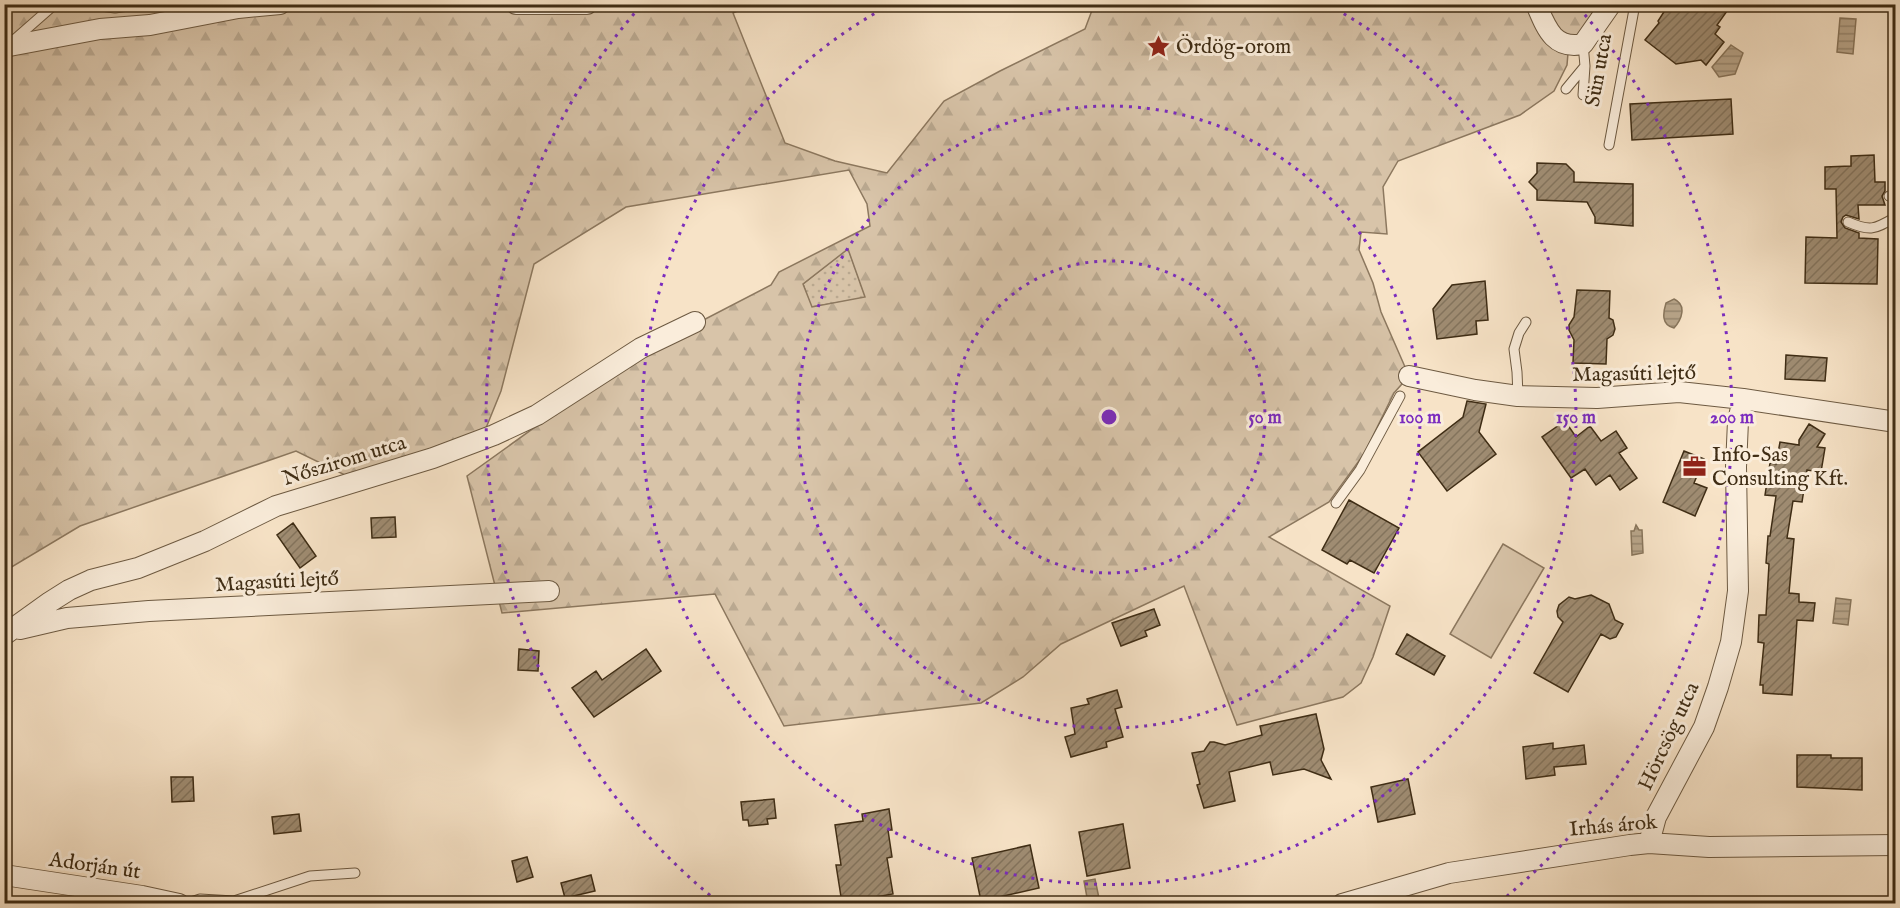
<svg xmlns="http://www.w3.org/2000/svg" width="1900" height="908" font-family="'IM FELL English',serif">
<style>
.grass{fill:url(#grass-dots);stroke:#8c785f;stroke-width:1.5}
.forest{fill:url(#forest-firs);stroke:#8c785f;stroke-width:1.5;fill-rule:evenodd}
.green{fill:#d8c4a9;stroke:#8c785f;stroke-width:1.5}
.water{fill:url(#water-rules);stroke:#88755b;stroke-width:1.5}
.building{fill:url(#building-hatch);stroke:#3f2d15;stroke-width:1.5}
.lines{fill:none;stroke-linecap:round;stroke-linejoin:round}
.lane-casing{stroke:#6d5a42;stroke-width:11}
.street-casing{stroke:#6d5a42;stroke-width:22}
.lane{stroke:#faeddb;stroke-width:9}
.street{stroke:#faeddb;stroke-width:20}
.ring{fill:none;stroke:#7b2cbf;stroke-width:3;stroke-dasharray:3 6}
.labels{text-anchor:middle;stroke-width:6;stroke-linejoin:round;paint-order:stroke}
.poi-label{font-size:21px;fill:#3f2d15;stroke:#faeddb;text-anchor:start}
.street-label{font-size:21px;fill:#3f2d15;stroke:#faeddb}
.centre{fill:#7b2cbf;stroke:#faeddb;stroke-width:3}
.ring-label{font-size:18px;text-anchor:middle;font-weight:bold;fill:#7b2cbf;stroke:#faeddb;stroke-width:6;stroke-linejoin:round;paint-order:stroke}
</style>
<defs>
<pattern id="grass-dots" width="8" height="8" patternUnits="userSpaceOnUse" patternTransform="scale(1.5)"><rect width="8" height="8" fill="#d8c4a9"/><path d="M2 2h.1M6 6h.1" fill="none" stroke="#baa991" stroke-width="1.8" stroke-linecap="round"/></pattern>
<pattern id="forest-firs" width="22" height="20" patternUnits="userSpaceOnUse" patternTransform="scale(1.5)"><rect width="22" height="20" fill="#d8c4a9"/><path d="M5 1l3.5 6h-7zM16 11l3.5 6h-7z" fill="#baa991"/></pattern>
<pattern id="water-rules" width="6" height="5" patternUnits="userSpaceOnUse" patternTransform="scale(1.5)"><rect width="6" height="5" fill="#b8a58a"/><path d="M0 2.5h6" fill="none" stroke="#978770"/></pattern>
<pattern id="building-hatch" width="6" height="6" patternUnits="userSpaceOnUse" patternTransform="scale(1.5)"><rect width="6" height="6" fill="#9f8c72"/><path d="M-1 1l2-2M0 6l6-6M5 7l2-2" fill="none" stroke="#83735c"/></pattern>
</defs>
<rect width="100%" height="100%" fill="#f7e3c7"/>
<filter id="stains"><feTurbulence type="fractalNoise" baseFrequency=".00333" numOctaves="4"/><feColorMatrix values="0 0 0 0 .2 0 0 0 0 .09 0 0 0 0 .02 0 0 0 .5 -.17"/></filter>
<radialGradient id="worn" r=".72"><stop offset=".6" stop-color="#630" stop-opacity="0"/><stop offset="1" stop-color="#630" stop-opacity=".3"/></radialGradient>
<path class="grass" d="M 848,248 L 866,298 L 811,307 L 803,284 Z"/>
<path class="forest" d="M 5,5 L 750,5 L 733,13 L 785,143 L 835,161 L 887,173 L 944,101 L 1000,71 L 1085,29 L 1094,5 L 1611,5 L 1568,53 L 1567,65 L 1554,91 L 1520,115 L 1398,161 L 1383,187 L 1387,234 L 1361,232 L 1359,250 L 1373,283 L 1381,312 L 1409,376 L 1394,393 L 1364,454 L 1329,502 L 1269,537 L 1390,606 L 1373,657 L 1361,683 L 1343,697 L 1237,725 L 1184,586 L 1061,644 L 1023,677 L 981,703 L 784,726 L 715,594 L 502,613 L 467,476 L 634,356 L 771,285 L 779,272 L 870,226 L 867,204 L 849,170 L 626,207 L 534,264 L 501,391 L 486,428 L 351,478 L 296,451 L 80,526 L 5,571 ZM 848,249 L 865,297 L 812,307 L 803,284 Z"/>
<path class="green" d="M 1503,544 L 1544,568 L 1491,658 L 1450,634 Z"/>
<path class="water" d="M 1840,18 L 1856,19 L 1853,54 L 1837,52 Z
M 1731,45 L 1743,53 L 1735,74 L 1719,77 L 1712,67 Z
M 1674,299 C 1687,305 1682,319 1674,328 C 1661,325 1663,313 1666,303 Z
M 1636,525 L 1639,530 L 1642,530 L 1643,553 L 1632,555 L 1631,531 L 1634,531 Z
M 1836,598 L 1851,600 L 1848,625 L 1833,623 Z
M 1095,879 L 1100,903 L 1088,903 L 1084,881 Z"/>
<path class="building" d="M 1669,4 L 1732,4 L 1717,25 L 1720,27 L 1715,34 L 1724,42 L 1706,65 L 1701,60 L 1676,64 L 1645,40 L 1659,23 L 1658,21 Z
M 1731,99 L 1733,134 L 1632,140 L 1630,104 Z
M 1874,155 L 1875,182 L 1885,182 L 1885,191 L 1882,196 L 1885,205 L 1858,205 L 1859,219 L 1846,215 L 1843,217 L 1841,222 L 1845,228 L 1859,233 L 1859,238 L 1878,239 L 1877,284 L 1805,283 L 1806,237 L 1837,238 L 1836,189 L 1825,189 L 1825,167 L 1851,166 L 1851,156 Z
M 1537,163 L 1566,164 L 1574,172 L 1574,182 L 1633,184 L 1633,226 L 1595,223 L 1595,217 L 1587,202 L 1537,200 L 1537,190 L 1529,182 L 1537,173 Z
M 1485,281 L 1488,320 L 1476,321 L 1477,334 L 1437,339 L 1433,309 L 1452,285 Z
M 1577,290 L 1610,291 L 1609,318 L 1613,320 L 1615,329 L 1613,335 L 1607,339 L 1606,364 L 1573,363 L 1574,340 L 1569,330 L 1569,325 L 1574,317 Z
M 1786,355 L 1827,358 L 1825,381 L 1785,379 Z
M 1467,401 L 1486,404 L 1479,432 L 1496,454 L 1447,491 L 1418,452 L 1463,417 Z
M 1565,421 L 1576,437 L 1590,426 L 1601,441 L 1616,431 L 1627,448 L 1619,453 L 1637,478 L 1620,490 L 1610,475 L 1596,485 L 1585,469 L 1571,478 L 1542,437 Z
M 1809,424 L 1825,434 L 1817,447 L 1825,448 L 1821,472 L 1807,470 L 1802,502 L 1793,501 L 1787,538 L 1794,539 L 1789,593 L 1799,594 L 1799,602 L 1815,603 L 1813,621 L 1797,620 L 1792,695 L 1763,693 L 1763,685 L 1760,685 L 1764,643 L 1758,642 L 1759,615 L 1766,615 L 1769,564 L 1766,563 L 1768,536 L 1770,536 L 1776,496 L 1765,495 L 1770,463 L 1776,464 L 1780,442 L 1799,445 L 1799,440 Z
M 1684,451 L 1704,459 L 1694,483 L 1707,488 L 1695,516 L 1663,502 Z
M 1349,500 L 1399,528 L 1374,573 L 1350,560 L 1347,564 L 1322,550 Z
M 395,517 L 396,537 L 372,538 L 371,518 Z
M 293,523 L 316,556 L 300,568 L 277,535 Z
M 1591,595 L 1609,604 L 1615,620 L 1623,624 L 1616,637 L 1610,639 L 1601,634 L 1568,692 L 1534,673 L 1563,622 L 1558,617 L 1557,611 L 1559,605 L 1569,597 L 1575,599 Z
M 1154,609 L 1160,625 L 1145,631 L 1147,636 L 1121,646 L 1112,623 Z
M 1407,634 L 1445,656 L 1434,675 L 1396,654 Z
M 519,649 L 539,651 L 538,671 L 518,670 Z
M 646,649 L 661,671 L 594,717 L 572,688 L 596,671 L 602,680 Z
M 1117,690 L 1122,707 L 1115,709 L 1123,737 L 1106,742 L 1107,747 L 1071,757 L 1065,737 L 1075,734 L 1071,708 L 1089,704 L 1087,699 Z
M 1316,714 L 1324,749 L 1321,760 L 1331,779 L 1304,769 L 1273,775 L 1270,762 L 1229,772 L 1235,801 L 1204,808 L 1197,785 L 1200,784 L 1192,753 L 1204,751 L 1210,742 L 1214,742 L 1225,745 L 1262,735 L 1260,726 Z
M 1553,743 L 1553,749 L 1584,745 L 1586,764 L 1554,767 L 1555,775 L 1526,779 L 1523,747 Z
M 1797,755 L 1831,755 L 1831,758 L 1862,758 L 1862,790 L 1797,787 Z
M 171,777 L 193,777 L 194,801 L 172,802 Z
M 1408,779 L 1415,814 L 1378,822 L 1371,787 Z
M 774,799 L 776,818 L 767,819 L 768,824 L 749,826 L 748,820 L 743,820 L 741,802 Z
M 889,809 L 892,830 L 888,830 L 892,857 L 887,858 L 893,894 L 842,903 L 836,865 L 841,865 L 835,825 L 863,821 L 862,814 Z
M 299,814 L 301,831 L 274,834 L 272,817 Z
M 1123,824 L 1130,868 L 1087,876 L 1079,832 Z
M 1030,845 L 1039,888 L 981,901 L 972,858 Z
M 527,857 L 533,877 L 517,882 L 512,861 Z
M 591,875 L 595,891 L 565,898 L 561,883 Z"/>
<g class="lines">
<defs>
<path id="lane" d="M 87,4 L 115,8 L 140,4
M 14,40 L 55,4
M 1583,44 L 1585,66 L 1583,95
M 1566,89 L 1585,66
M 1609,145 L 1635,4
M 1889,196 L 1896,197
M 1848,222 C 1871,232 1875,229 1896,217
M 1518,396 L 1517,372 L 1514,349 L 1519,333 L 1526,322
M 1336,503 L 1360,470 L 1400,396
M 185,904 L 200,899 L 234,901 L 310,876 L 355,873"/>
<path id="street" d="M 516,4 L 587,4
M 1536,4 C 1546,27 1553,50 1583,44 L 1611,4
M 4,47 L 100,29 L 150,25 L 238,8 L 280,4
M 1409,376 L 1475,390 L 1518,396 L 1597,398 L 1679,392 L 1743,399 L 1896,422
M 20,629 L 67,618 L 149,611 L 549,591
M 4,635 L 50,602 L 69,590 L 91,580 L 138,568 L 205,541 L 276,506 L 433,458 L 494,435 L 537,415 L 641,348 L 695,322
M 1649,843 L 1656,817 L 1704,727 L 1718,687 L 1731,642 L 1738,591 L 1736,467 L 1738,421 L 1743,399
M 4,875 L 142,896 L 179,904
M 1342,904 L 1449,873 L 1630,845 L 1649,843 L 1709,847 L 1896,845"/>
</defs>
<use href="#lane" class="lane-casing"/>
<use href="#street" class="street-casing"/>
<use href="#lane" class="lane"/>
<use href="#street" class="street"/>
</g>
<g class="ring">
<circle cx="1109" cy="417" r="156"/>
<circle cx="1109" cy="417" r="311"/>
<path d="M1328 5A467 467 0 1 1 890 5"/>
<path d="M717 901A623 623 0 0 1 639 8M1579 8A623 623 0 0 1 1501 901"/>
</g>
<defs>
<symbol id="sight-bare" viewBox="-9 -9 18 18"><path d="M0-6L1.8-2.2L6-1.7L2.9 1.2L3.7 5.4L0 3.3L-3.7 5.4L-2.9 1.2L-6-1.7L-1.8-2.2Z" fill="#8f2418" stroke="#faeddb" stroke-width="2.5" paint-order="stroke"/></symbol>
<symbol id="office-bare" viewBox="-9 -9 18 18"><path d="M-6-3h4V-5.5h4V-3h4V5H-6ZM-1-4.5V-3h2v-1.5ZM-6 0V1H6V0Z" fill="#8f2418" stroke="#faeddb" stroke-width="2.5" paint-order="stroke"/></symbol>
</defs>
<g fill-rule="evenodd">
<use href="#sight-bare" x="1142" y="30" width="33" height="33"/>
<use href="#office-bare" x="1678" y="450" width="33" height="33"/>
</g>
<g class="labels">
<g class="poi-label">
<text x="1176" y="53">Ördög-orom</text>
<text x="1712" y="461">Info-Sas<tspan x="1712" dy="24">Consulting Kft.</tspan></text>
</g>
<g class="street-label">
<text transform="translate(1598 70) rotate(-80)" y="7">Sün utca</text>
<text transform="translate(1634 373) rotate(-1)" y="7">Magasúti lejtő</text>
<text transform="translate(344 460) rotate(-17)" y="7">Nőszirom utca</text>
<text transform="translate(277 581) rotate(-3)" y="7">Magasúti lejtő</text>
<text transform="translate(1668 736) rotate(-65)" y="7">Hörcsög utca</text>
<text transform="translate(1613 825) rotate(-5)" y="7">Irhás árok</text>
<text transform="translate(95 865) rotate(8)" y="7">Adorján út</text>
</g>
</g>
<circle cx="1109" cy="417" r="9" class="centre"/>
<g class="ring-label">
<text x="1265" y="423">50 m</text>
<text x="1420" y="423">100 m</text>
<text x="1576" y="423">150 m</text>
<text x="1732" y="423">200 m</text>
</g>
<rect width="1900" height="908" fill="none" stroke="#f7e3c7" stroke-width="24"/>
<rect x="6" y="6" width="1888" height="896" fill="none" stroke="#3f2d15" stroke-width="3"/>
<rect x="12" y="12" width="1876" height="884" fill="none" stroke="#3f2d15" stroke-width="1.5"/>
<rect width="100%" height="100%" filter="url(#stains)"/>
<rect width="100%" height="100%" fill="url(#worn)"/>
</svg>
